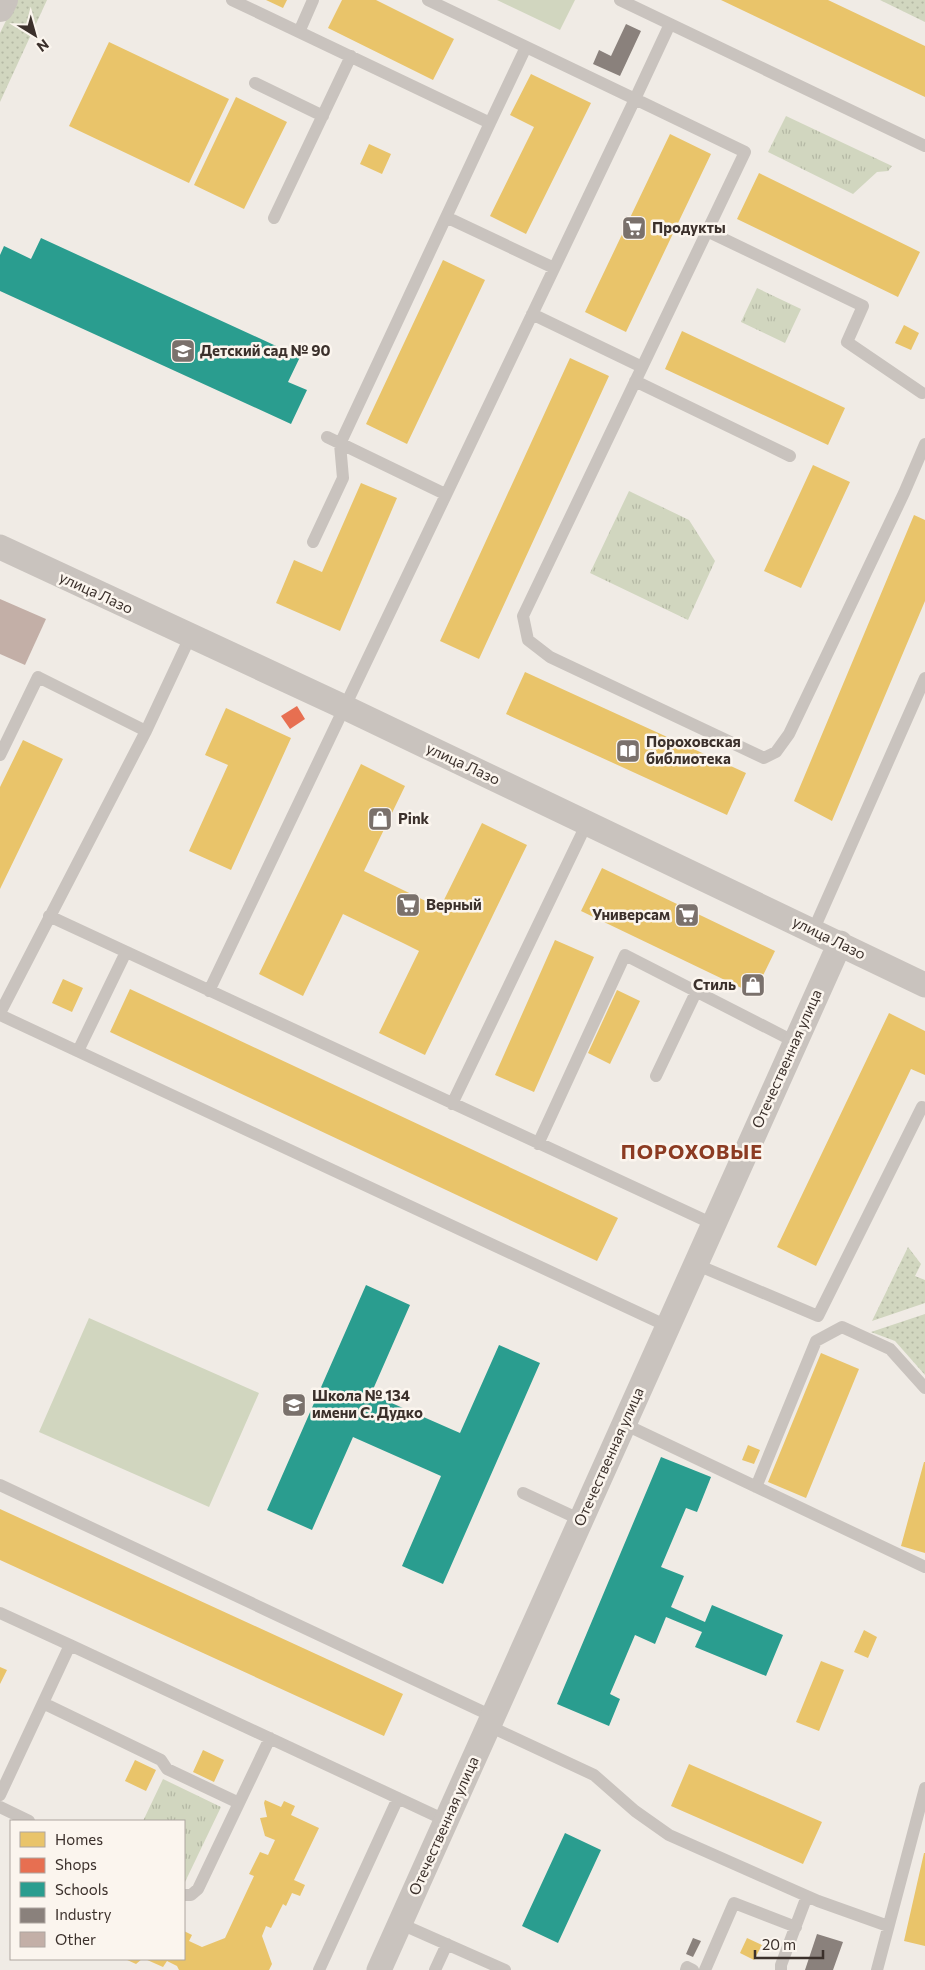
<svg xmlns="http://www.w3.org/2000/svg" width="925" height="1970" font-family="Commissioner,sans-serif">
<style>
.grass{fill:url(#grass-dots)}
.park{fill:url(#park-tufts)}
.garden{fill:#d1d6bf}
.homes{fill:#e9c46a}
.shops{fill:#e76f51}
.schools{fill:#2a9d8f}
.industry{fill:#8a817c}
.building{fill:#c3afa7}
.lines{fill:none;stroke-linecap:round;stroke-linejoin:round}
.service{stroke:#c9c3be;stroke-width:12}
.minor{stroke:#c9c3be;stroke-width:25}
.tertiary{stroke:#c9c3be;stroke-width:28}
.labels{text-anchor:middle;stroke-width:5;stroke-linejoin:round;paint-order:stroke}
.poi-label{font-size:15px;font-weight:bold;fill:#3b302b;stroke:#fbf5ee;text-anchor:start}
.street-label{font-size:15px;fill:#3b302b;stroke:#fbf5ee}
.district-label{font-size:20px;font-weight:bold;letter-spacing:1px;fill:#8c3b22;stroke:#fbf5ee}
</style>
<defs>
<pattern id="grass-dots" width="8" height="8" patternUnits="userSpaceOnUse" patternTransform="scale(1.25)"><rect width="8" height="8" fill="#d1d6bf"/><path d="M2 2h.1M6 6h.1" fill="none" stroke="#b4b8a4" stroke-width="1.8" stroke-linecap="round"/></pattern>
<pattern id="park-tufts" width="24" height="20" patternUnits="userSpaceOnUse" patternTransform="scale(1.25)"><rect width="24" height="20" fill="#d1d6bf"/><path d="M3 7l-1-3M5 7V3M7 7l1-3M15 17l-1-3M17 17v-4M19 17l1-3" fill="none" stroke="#b4b8a4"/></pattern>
</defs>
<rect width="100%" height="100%" fill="#f0ebe5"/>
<path class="grass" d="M 16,0 L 47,0 L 0,102 L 0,33 Z
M 880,0 L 925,0 L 925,22 Z
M 908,1247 L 921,1264 L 915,1276 L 925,1280 L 925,1303 L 872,1321 Z
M 925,1314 L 925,1375 L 895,1341 L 871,1332 Z"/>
<path class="park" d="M 786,116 L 892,166 L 888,171 L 877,172 L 853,194 L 768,152 Z
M 757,288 L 801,309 L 785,343 L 741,322 Z
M 629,491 L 689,520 L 715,561 L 688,620 L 590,573 Z
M 163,1779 L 221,1807 L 185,1882 L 184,1881 L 184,1821 L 143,1821 Z"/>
<path class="garden" d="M 497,0 L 575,0 L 560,30 Z
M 89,1318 L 259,1393 L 209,1507 L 39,1432 Z"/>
<path class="homes" d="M 266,0 L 287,0 L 283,8 Z
M 342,0 L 376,0 L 454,39 L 433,80 L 328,28 Z
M 721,0 L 828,0 L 925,46 L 925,97 Z
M 109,42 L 229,99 L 189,183 L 69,126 Z
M 531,74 L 591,103 L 526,234 L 490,216 L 534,127 L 510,115 Z
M 236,97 L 287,122 L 244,209 L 194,185 Z
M 670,134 L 711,154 L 626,332 L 585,312 Z
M 369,144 L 391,154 L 382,174 L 360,164 Z
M 759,173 L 920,252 L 898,297 L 737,219 Z
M 443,260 L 485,280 L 407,444 L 366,424 Z
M 904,325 L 919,333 L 911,350 L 895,343 Z
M 682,331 L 845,408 L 828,445 L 665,369 Z
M 570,358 L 609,376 L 479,659 L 440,641 Z
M 813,465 L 850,482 L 801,588 L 764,571 Z
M 361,483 L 397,498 L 340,631 L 276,603 L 294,560 L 322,572 Z
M 914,515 L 925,520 L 925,601 L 832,821 L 794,801 Z
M 525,672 L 746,773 L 727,815 L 506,714 Z
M 226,708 L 291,738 L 231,870 L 189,851 L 228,765 L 205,755 Z
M 23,740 L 63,759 L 0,889 L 0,787 Z
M 361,764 L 405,786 L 364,871 L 440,908 L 482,823 L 527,845 L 425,1055 L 379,1033 L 419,951 L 403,943 L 343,914 L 303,996 L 259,974 Z
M 602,868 L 775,951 L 754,994 L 581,911 Z
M 555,940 L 594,957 L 534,1092 L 495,1075 Z
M 63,979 L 83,988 L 72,1012 L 52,1003 Z
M 130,989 L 618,1218 L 597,1261 L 110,1032 Z
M 617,990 L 640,1001 L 610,1064 L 588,1053 Z
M 889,1013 L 925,1031 L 925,1075 L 911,1069 L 816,1266 L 777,1247 Z
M 821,1353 L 859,1369 L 806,1498 L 768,1482 Z
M 748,1445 L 760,1450 L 754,1464 L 742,1460 Z
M 924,1462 L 925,1462 L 925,1553 L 901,1546 Z
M 0,1509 L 403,1694 L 384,1736 L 0,1560 Z
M 864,1630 L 877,1637 L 868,1658 L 854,1652 Z
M 821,1661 L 844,1670 L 819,1731 L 796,1722 Z
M 0,1667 L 7,1670 L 0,1684 Z
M 203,1750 L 224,1760 L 214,1782 L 193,1772 Z
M 135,1760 L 156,1770 L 146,1791 L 125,1781 Z
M 689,1764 L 822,1822 L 803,1864 L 671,1806 Z
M 265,1800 L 281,1807 L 284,1801 L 295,1806 L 291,1815 L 319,1828 L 294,1880 L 305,1885 L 300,1896 L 292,1893 L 286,1906 L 283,1904 L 271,1928 L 266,1926 L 262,1936 L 272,1964 L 269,1970 L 179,1970 L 177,1966 L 167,1961 L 163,1967 L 145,1959 L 184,1959 L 184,1931 L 192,1935 L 189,1941 L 202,1947 L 225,1938 L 254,1876 L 249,1874 L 260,1852 L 268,1855 L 275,1840 L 265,1836 L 260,1818 L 267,1817 L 264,1803 Z
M 924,1853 L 925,1853 L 925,1946 L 904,1941 Z
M 747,1938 L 762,1945 L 754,1960 L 740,1953 Z
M 125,1959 L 142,1959 L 136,1964 Z"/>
<path class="shops" d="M 297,706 L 305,719 L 290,729 L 281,716 Z"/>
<path class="schools" d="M 41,238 L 300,357 L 288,382 L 307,390 L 291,424 L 0,291 L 0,255 L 4,246 L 31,259 Z
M 366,1285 L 410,1305 L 371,1394 L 460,1433 L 499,1345 L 540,1363 L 443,1584 L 402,1566 L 441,1476 L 353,1437 L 312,1530 L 267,1510 Z
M 661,1457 L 711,1477 L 697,1512 L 686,1508 L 661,1567 L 684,1576 L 671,1607 L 705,1622 L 712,1605 L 783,1635 L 766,1676 L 695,1647 L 702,1632 L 666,1617 L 655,1644 L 635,1635 L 610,1694 L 620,1699 L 609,1726 L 557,1704 Z
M 565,1833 L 601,1850 L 558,1943 L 522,1926 Z"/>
<path class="industry" d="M 626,24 L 641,31 L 620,76 L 593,64 L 599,50 L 611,56 Z
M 817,1934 L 843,1942 L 833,1970 L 805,1970 Z
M 693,1938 L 701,1941 L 693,1957 L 686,1954 Z"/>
<path class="building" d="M 0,599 L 46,619 L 25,665 L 0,654 Z"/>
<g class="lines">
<path class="service" d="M 232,0 L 490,123 L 340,444 L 343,478 L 313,542
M 620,0 L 925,146
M 670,24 L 635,99 L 745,152 L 523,616 L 528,640 L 550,657 L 764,758 L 776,752 L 789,734 L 904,493 L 925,444
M 299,32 L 313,0
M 255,83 L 323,116
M 490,123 L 526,47
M 446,217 L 554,268
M 274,218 L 351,56
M 707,231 L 863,306 L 847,342 L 922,393
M 532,314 L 642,367
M 635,381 L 790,456
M 327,437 L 445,494
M 146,731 L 190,637
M 0,755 L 38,677 L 146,731 L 0,1013
M 49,916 L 713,1224
M 813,931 L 925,678
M 209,991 L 635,99 L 428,0
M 0,1015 L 667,1326
M 78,1051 L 126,952
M 656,1076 L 697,990
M 452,1104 L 587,823
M 538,1144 L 625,955 L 795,1042
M 695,1264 L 818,1316 L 922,1107 L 925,1108
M 624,1424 L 925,1567
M 0,1485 L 494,1717
M 756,1487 L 816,1341 L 842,1327 L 890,1349 L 925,1388
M 523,1493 L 581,1520
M 0,1613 L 70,1645 L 0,1795
M 70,1645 L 447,1821
M 43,1703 L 161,1760 L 167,1769 L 239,1803
M 489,1726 L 594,1775 L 635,1811 L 669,1835 L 818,1901 L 888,1926
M 0,1807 L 29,1821
M 184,1895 L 191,1895 L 198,1889 L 270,1738
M 401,1924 L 505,1970
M 319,1970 L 398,1798
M 435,1970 L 447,1944
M 686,1970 L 687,1967 L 693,1970
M 705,1970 L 734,1903 L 796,1927
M 781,1970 L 781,1965 L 807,1896
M 877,1970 L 925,1788"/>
<path class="minor" d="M 0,547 L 344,707 L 925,985
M 379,1970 L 840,943"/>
<path class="tertiary" d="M 0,8 L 4,0"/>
</g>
<defs>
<symbol id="supermarket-square" viewBox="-11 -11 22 22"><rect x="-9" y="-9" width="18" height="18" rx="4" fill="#7a716c" stroke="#fbf5ee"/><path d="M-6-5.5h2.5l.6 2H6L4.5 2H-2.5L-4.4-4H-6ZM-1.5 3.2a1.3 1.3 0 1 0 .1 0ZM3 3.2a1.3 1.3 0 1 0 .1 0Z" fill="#fff"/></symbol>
<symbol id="school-square" viewBox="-11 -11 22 22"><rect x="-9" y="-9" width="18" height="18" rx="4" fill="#7a716c" stroke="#fbf5ee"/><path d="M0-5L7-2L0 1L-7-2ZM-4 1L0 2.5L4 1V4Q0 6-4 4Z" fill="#fff"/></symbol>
<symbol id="library-square" viewBox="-11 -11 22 22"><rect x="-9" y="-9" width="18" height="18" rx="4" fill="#7a716c" stroke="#fbf5ee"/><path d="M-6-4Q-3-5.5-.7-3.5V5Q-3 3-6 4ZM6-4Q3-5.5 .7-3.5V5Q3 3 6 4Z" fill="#fff"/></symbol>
<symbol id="shop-square" viewBox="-11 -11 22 22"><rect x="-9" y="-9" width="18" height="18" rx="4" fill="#7a716c" stroke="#fbf5ee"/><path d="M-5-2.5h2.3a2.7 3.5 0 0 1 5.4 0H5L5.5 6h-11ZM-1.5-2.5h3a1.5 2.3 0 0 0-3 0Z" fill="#fff"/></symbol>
</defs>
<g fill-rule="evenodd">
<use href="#supermarket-square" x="620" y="214" width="28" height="28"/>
<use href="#school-square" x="169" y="337" width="28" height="28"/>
<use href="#library-square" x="614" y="737" width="28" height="28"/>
<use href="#shop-square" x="366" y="805" width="28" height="28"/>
<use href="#supermarket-square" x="394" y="891" width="28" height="28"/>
<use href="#supermarket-square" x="673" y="901" width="28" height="28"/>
<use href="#shop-square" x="739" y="971" width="28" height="28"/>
<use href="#school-square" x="280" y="1391" width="28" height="28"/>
</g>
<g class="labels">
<g class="poi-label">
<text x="652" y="233">Продукты</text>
<text x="200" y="356">Детский сад № 90</text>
<text x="646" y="747">Пороховская<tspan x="646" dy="17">библиотека</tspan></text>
<text x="398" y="824">Pink</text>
<text x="426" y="910">Верный</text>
<text x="670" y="920" text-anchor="end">Универсам</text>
<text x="736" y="990" text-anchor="end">Стиль</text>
<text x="312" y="1401">Школа № 134<tspan x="312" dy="17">имени С. Дудко</tspan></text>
</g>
<g class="street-label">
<text transform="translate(96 593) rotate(25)" y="5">улица Лазо</text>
<text transform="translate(463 764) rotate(25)" y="5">улица Лазо</text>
<text transform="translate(829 938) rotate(26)" y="5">улица Лазо</text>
<text transform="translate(787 1059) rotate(-66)" y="5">Отечественная улица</text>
<text transform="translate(609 1457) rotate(-66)" y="5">Отечественная улица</text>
<text transform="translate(444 1826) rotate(-66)" y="5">Отечественная улица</text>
</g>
<g class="district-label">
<text x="692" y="1159">ПОРОХОВЫЕ</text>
</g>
</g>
<rect x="10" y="1820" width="175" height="140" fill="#fbf5ee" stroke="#aea6a0"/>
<rect x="20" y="1832" width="25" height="15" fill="#e9c46a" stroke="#aea6a0"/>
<text x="55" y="1845" font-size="15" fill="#3b302b">Homes</text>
<rect x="20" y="1858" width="25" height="15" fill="#e76f51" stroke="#aea6a0"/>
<text x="55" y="1870" font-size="15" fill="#3b302b">Shops</text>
<rect x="20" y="1882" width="25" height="15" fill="#2a9d8f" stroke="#aea6a0"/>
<text x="55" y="1895" font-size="15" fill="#3b302b">Schools</text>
<rect x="20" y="1908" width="25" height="15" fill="#8a817c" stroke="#aea6a0"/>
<text x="55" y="1920" font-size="15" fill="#3b302b">Industry</text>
<rect x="20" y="1932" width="25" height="15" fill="#c3afa7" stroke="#aea6a0"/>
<text x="55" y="1945" font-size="15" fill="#3b302b">Other</text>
<g transform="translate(35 35) rotate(143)" stroke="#fbf5ee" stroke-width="4" paint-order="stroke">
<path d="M0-4L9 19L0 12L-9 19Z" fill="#3b302b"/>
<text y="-8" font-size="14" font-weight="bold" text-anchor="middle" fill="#3b302b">N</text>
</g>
<path d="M755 1950v8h68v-8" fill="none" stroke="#3b302b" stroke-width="2.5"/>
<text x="762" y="1950" font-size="15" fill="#3b302b" stroke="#fbf5ee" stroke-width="4" paint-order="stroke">20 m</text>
</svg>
